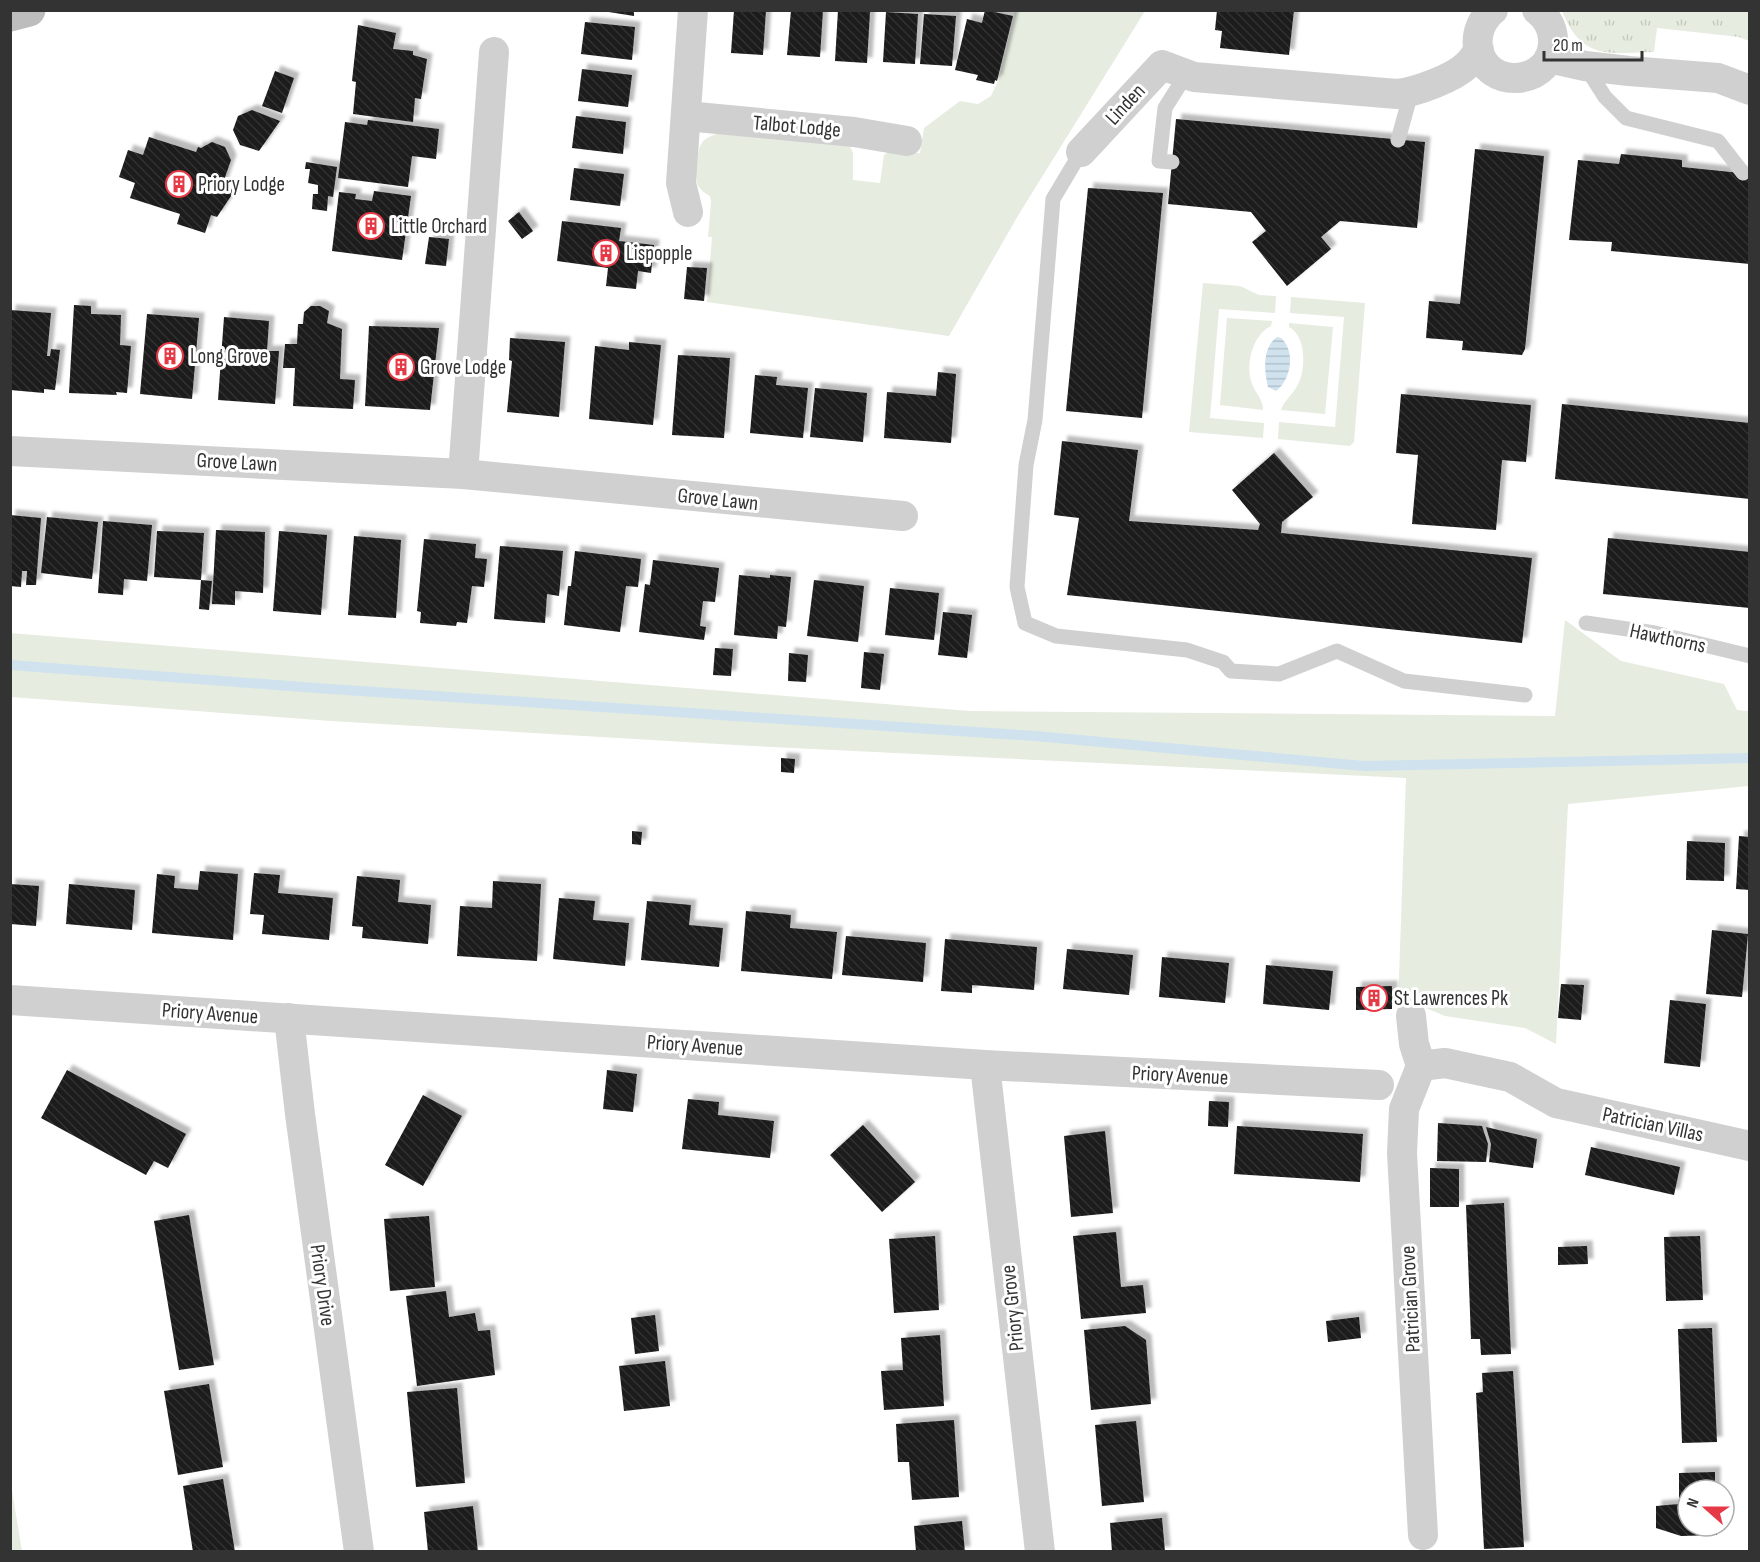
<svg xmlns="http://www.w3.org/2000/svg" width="1760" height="1562" font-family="'Sofia Sans Condensed',sans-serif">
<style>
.green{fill:#e6ecdf}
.park{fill:url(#park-tufts)}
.water{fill:url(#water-rules)}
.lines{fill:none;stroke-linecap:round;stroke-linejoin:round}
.stream{stroke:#cfe2ee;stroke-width:10}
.building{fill:url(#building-back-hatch);filter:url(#shadow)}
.lane{stroke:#d0d0d0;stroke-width:15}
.street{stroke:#d0d0d0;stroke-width:30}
.secondary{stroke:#bdbdbd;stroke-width:33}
.labels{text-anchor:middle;stroke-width:6;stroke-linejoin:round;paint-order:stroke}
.street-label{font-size:21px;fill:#333;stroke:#fff}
.poi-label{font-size:21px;fill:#333;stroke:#fff;text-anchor:start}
</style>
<defs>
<pattern id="park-tufts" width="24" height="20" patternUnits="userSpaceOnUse" patternTransform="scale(1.5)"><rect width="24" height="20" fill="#e6ecdf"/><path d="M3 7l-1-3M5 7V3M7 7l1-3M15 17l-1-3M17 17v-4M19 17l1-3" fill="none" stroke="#c6cbc0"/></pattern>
<pattern id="water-rules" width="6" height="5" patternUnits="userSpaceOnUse" patternTransform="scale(1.5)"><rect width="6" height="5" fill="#cfe2ee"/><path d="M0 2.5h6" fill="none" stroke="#b2c2cd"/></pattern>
<pattern id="building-back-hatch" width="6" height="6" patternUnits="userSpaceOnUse" patternTransform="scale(1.5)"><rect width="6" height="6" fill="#1a1a1a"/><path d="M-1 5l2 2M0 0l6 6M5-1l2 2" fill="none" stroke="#333"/></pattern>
<filter id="shadow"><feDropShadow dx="5.5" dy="-5.5" stdDeviation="1.5" flood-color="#0004"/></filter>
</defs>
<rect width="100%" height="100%" fill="#fff"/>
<path class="green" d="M 1015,11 L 1145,11 L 1019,214 L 949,336 L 707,302 L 712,237 L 708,237 L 711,202 L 710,196 C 706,194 701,190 699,187 C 695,181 696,174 697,168 C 698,147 699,137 722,133 L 850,146 L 853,153 L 853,180 L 880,183 L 884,155 L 890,151 L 920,153 L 924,128 L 960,101 L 978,104 L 991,96 L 998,81 Z
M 1203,283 L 1240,286 L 1259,295 L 1276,296 L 1275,313 L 1219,309 L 1210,418 L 1264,423 L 1263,438 L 1189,432 Z
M 1291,297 L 1365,303 L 1354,442 L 1350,446 L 1278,439 L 1279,422 L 1335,427 L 1344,317 L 1290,313 Z
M 1227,318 L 1272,321 L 1271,326 C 1252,335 1245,366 1252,384 C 1256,394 1263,399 1263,410 L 1220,405 Z
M 1289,323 L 1333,327 L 1325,414 L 1281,410 C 1284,400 1292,396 1297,386 C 1306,372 1307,336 1289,327 Z
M 1565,620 L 1621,661 L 1724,684 L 1737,710 L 1749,711 L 1749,786 L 1568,804 L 1556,1044 L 1525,1028 L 1445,1016 L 1419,1005 L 1398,1006 L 1406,778 L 753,746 L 331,721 L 11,697 L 10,633 L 970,711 L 1555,716 Z
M 11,1485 L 22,1551 L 11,1551 Z"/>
<path class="park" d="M 1562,11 L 1749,11 L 1749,41 L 1739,37 L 1657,28 L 1654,52 C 1609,53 1582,61 1562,11 Z"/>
<path class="water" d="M 1277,337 L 1281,338 C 1296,351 1291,380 1276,391 L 1268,387 C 1264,371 1262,348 1277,337 Z"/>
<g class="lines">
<path class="stream" d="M 10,665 L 316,688 L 1035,736 L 1364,766 L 1750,758"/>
</g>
<path class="building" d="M 596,10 L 634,10 L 634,16 Z
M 734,10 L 766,10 L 763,55 L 731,53 Z
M 791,10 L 823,10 L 820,57 L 787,55 Z
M 838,10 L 870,12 L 867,63 L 835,61 Z
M 985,10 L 1013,16 L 997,81 L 995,80 L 994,84 L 976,80 L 978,75 L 955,70 L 967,19 L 982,23 Z
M 1217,10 L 1294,10 L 1289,55 L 1220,48 L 1222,31 L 1215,30 Z
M 886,12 L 918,14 L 915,64 L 883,62 Z
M 924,14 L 956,16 L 952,66 L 920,64 Z
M 585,22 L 635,27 L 632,60 L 581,54 Z
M 358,25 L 396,33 L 393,49 L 413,51 L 413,55 L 427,59 L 421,99 L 415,98 L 413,122 L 353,114 L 356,82 L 352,81 Z
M 582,69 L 632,75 L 628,107 L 578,101 Z
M 275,71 L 294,78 L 282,113 L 262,106 Z
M 252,110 L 280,121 L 259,151 L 240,145 L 233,130 L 238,116 Z
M 576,116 L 626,122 L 623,154 L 572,148 Z
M 1176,119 L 1425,142 L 1417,228 L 1340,221 L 1321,237 L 1331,249 L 1287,286 L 1252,242 L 1266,231 L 1251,212 L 1168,204 Z
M 368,120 L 439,129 L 436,159 L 412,156 L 408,187 L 338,178 L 345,122 L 367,125 Z
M 149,137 L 196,152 L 198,147 L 201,148 L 212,142 L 225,147 L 231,160 L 222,186 L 235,190 L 217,217 L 211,215 L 205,233 L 177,224 L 180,214 L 130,198 L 135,183 L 119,177 L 128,150 L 143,155 Z
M 1475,149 L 1544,156 L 1525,349 L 1522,355 L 1462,350 L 1463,341 L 1426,338 L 1429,301 L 1460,304 Z
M 1621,154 L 1682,160 L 1682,167 L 1750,174 L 1750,264 L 1611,251 L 1612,242 L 1569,240 L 1578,160 L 1619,164 Z
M 306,162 L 337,167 L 333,197 L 328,196 L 327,211 L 312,209 L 313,194 L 318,194 L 318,185 L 308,183 L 310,169 L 305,169 Z
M 574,168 L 624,174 L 620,206 L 570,200 Z
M 1088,188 L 1163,193 L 1142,418 L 1066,411 Z
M 374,191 L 411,196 L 402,260 L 332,251 L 339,192 L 356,194 L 355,199 L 372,201 Z
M 519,212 L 533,231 L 522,239 L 508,221 Z
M 562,221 L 621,228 L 619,241 L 654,245 L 651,273 L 638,271 L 636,289 L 606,286 L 608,268 L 557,261 Z
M 429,237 L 449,239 L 446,266 L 425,264 Z
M 687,267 L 707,268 L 704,301 L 684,299 Z
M 74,305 L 91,306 L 91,314 L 121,315 L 120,345 L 131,346 L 127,393 L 116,392 L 117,395 L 69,393 Z
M 311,306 L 320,306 L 329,311 L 327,323 L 342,329 L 340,379 L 355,380 L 353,409 L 293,406 L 295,368 L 283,368 L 285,344 L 297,344 L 298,324 L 303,324 L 304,312 Z
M 10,310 L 51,313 L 47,356 L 50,356 L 51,349 L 60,350 L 55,390 L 44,389 L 44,393 L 10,390 Z
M 147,314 L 199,318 L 192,399 L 140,394 Z
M 224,317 L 269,321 L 267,351 L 279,351 L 275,404 L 218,400 Z
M 369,326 L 439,328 L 430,410 L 365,406 Z
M 510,338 L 565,342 L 559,417 L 507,412 L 512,361 L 509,360 Z
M 629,342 L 661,345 L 653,425 L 589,419 L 595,346 L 629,350 Z
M 678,355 L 730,358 L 724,438 L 672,435 Z
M 938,372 L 956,374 L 951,443 L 884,438 L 887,392 L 936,396 Z
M 755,375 L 777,377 L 776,385 L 808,388 L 803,438 L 750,433 Z
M 815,388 L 867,393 L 863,442 L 810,437 Z
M 1401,394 L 1531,405 L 1526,462 L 1502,460 L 1496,530 L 1412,524 L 1418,455 L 1396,453 Z
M 1562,404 L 1750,423 L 1750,499 L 1555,479 Z
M 1062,441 L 1138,450 L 1129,521 L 1258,530 L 1260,524 L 1232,490 L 1274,453 L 1313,497 L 1282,522 L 1281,533 L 1532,558 L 1522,643 L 1067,595 L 1079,518 L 1054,515 Z
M 10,515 L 41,518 L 36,585 L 26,585 L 27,571 L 22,571 L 21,587 L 10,586 Z
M 47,517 L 98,522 L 92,579 L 41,573 Z
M 103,521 L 152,525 L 147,581 L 124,579 L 123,595 L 98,593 Z
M 216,530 L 265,532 L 263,593 L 235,591 L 235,605 L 212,604 Z
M 157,531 L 204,533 L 201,580 L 154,577 Z
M 279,531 L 327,535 L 321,615 L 273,611 Z
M 354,536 L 401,540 L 396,618 L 348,615 Z
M 1608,538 L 1750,552 L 1750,608 L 1603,594 Z
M 424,539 L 476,544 L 475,558 L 487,559 L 484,587 L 472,586 L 467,623 L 457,622 L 456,626 L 420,623 L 421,612 L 417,611 Z
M 500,546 L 563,551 L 559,596 L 547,594 L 545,623 L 494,619 Z
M 575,551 L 641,559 L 638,587 L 626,586 L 620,632 L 564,625 L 568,586 L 571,586 Z
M 653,560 L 719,568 L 715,602 L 703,601 L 700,626 L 706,627 L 704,640 L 639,632 L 645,584 L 650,585 Z
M 739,575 L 770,578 L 770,575 L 791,577 L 786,627 L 778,626 L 777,639 L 734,635 Z
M 201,580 L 212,581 L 209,610 L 199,609 Z
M 814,580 L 864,586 L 858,642 L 807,636 Z
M 890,588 L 939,593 L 934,640 L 885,635 Z
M 943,612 L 972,615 L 967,658 L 938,655 Z
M 715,648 L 733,649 L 731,676 L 713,675 Z
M 864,652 L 884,654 L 880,690 L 861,688 Z
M 789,653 L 808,655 L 806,682 L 788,681 Z
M 781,758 L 795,759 L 794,773 L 781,772 Z
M 632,831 L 642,832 L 641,845 L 632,844 Z
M 1739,836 L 1750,837 L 1750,890 L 1736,889 Z
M 1687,841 L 1725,843 L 1724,881 L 1686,880 Z
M 200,871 L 238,874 L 233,940 L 152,933 L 157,874 L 175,876 L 174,888 L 198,890 Z
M 254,873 L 280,875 L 278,893 L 333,898 L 329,940 L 262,934 L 264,915 L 250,914 Z
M 357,876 L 400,880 L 398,902 L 431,905 L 428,944 L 362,938 L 363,927 L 352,926 Z
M 493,881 L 541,884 L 537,961 L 457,956 L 460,906 L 492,908 Z
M 10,884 L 39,886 L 36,926 L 10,924 Z
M 69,884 L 135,890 L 132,930 L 66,924 Z
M 559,898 L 595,901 L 593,920 L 629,923 L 625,966 L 553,959 Z
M 647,901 L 691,905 L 689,925 L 723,928 L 719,967 L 641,960 Z
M 746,911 L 791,915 L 790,928 L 837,932 L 832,979 L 741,971 Z
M 1712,930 L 1748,934 L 1742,997 L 1706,994 Z
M 846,936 L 926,943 L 923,982 L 842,975 Z
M 945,939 L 1037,947 L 1034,990 L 972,985 L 972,993 L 941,991 Z
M 1067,949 L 1133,955 L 1129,995 L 1063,989 Z
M 1162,957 L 1229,963 L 1225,1003 L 1159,997 Z
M 1266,965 L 1333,971 L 1329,1010 L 1263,1004 Z
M 1561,984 L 1584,985 L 1581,1020 L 1558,1018 Z
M 1392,986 L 1392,1009 L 1356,1010 L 1356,987 Z
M 1670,1000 L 1706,1004 L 1700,1067 L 1664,1063 Z
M 67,1070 L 186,1134 L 168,1168 L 154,1161 L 146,1175 L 41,1118 Z
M 607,1070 L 637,1074 L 633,1112 L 603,1109 Z
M 423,1095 L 462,1116 L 423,1186 L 385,1165 Z
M 688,1099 L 719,1102 L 718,1115 L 774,1121 L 770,1158 L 682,1149 Z
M 1209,1101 L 1229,1102 L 1228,1127 L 1208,1126 Z
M 1438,1123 L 1482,1126 L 1488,1144 L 1486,1162 L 1437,1161 Z
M 863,1125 L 915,1182 L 882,1212 L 830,1155 Z
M 1237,1126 L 1363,1134 L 1360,1182 L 1234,1174 Z
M 1486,1127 L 1537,1139 L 1533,1168 L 1489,1162 L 1491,1144 Z
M 1105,1131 L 1113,1213 L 1071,1217 L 1064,1136 Z
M 1591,1147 L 1680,1167 L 1674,1195 L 1585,1175 Z
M 1430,1168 L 1459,1169 L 1459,1207 L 1430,1207 Z
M 1504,1203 L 1511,1354 L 1481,1355 L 1480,1339 L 1471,1339 L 1466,1205 Z
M 189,1215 L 214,1365 L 179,1370 L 154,1221 Z
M 429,1216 L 435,1287 L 390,1291 L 384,1219 Z
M 1116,1232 L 1121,1287 L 1143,1285 L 1146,1313 L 1081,1319 L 1073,1236 Z
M 935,1236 L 939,1310 L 894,1313 L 889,1239 Z
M 1700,1236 L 1703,1300 L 1666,1301 L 1664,1237 Z
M 1587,1246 L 1588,1264 L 1558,1265 L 1558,1247 Z
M 446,1291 L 449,1317 L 475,1313 L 478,1331 L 490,1330 L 495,1375 L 417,1386 L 406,1296 Z
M 655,1315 L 659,1351 L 635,1354 L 631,1318 Z
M 1359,1317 L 1361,1338 L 1328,1342 L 1326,1321 Z
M 1125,1326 L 1146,1340 L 1151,1404 L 1091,1410 L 1084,1330 Z
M 1712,1328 L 1717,1442 L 1682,1443 L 1678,1329 Z
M 940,1335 L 944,1406 L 884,1410 L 881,1371 L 903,1370 L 901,1338 Z
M 665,1361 L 670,1406 L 624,1411 L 619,1366 Z
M 1513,1371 L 1524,1547 L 1484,1549 L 1476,1393 L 1483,1392 L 1482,1373 Z
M 209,1384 L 223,1467 L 178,1475 L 164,1391 Z
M 457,1388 L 465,1483 L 416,1487 L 407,1392 Z
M 954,1420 L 959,1497 L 912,1500 L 909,1462 L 898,1462 L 896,1424 Z
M 1136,1421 L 1144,1502 L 1102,1506 L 1095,1425 Z
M 1715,1472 L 1715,1490 L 1688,1490 L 1688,1526 L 1716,1526 L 1717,1535 L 1681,1536 L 1656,1528 L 1656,1506 L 1679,1504 L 1679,1473 Z
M 223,1479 L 235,1552 L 193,1552 L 183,1486 Z
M 473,1506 L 478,1552 L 428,1552 L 424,1512 Z
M 1162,1518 L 1165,1552 L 1112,1552 L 1110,1523 Z
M 962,1521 L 965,1552 L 916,1552 L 914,1526 Z"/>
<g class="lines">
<path class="lane" d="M 1585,66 L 1605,97 L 1626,118 L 1718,141 L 1743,173
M 1398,140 L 1411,93
M 1081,152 L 1053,199 L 1035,420 L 1026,465 L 1017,587 L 1025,623 L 1056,636 L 1187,650 L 1223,662 L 1231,671 L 1279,674 L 1337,651 L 1404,681 L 1525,695
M 1172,162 L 1159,161 L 1165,108 L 1182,81 L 1194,77
M 1586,623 L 1655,633 L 1750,656"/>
<path class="street" d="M 1493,10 C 1482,19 1476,33 1478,47 C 1485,93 1556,86 1553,38 C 1552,27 1546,17 1537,10
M 1549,58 L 1585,66 L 1629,71 L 1718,78 L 1750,90
M 686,116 L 854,132 L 907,141
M 1081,152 L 1162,65 L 1194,77 L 1397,94 C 1416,92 1454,78 1467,65 C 1472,61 1475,55 1479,50
M 688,212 L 681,183 L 693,10
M 10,451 L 463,474 L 903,516
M 463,474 L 494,52
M 10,1000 L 985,1065 L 1379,1085
M 1411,1016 L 1414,1044 L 1421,1066
M 289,1018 L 300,1114 L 359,1552
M 985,1065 L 1040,1552
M 1423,1535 L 1402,1153 L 1404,1109 L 1421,1066 L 1445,1063 L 1510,1077 L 1556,1103 L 1750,1146"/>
<path class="secondary" d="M 10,15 L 29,10"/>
</g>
<defs>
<symbol id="building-ring" viewBox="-11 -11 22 22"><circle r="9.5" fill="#fff" stroke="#e63946" stroke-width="1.5"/><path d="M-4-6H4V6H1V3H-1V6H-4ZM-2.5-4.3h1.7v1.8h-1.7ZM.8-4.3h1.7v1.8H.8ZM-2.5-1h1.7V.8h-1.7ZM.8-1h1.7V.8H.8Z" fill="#e63946"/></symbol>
</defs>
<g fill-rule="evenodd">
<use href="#building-ring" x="164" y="169" width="30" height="30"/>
<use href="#building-ring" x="356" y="211" width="30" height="30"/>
<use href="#building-ring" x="591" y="238" width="30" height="30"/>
<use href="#building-ring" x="155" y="341" width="30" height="30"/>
<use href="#building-ring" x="386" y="352" width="30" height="30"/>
<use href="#building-ring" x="1359" y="983" width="30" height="30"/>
</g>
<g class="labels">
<g class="street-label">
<text transform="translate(1125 104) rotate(-47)" y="7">Linden</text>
<text transform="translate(797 126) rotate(5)" y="7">Talbot Lodge</text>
<text transform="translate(237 462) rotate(3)" y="7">Grove Lawn</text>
<text transform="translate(718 499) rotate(6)" y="7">Grove Lawn</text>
<text transform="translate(1668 638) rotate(12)" y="7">Hawthorns</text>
<text transform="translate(210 1013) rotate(4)" y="7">Priory Avenue</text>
<text transform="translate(695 1045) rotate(4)" y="7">Priory Avenue</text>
<text transform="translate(1180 1075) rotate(3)" y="7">Priory Avenue</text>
<text transform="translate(1653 1124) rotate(12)" y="7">Patrician Villas</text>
<text transform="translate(323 1285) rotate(82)" y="7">Priory Drive</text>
<text transform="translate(1410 1299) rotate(-93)" y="7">Patrician Grove</text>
<text transform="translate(1012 1308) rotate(-96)" y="7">Priory Grove</text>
</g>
<g class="poi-label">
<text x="198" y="191">Priory Lodge</text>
<text x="391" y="233">Little Orchard</text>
<text x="626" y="260">Lispopple</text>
<text x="190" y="363">Long Grove</text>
<text x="420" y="374">Grove Lodge</text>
<text x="1394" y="1005">St Lawrences Pk</text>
</g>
</g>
<rect width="1760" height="1562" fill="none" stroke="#333333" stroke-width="24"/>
<g transform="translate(1706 1508) rotate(291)"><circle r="28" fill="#ffffff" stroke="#adadad" stroke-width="1.5"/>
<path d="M0-4.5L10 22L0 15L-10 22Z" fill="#e63946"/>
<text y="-9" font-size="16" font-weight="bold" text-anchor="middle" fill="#333333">N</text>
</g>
<path d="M1544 51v9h98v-9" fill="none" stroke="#333333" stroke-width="3"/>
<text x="1553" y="51" font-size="18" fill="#333333" stroke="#ffffff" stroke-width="4.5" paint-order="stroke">20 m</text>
</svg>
